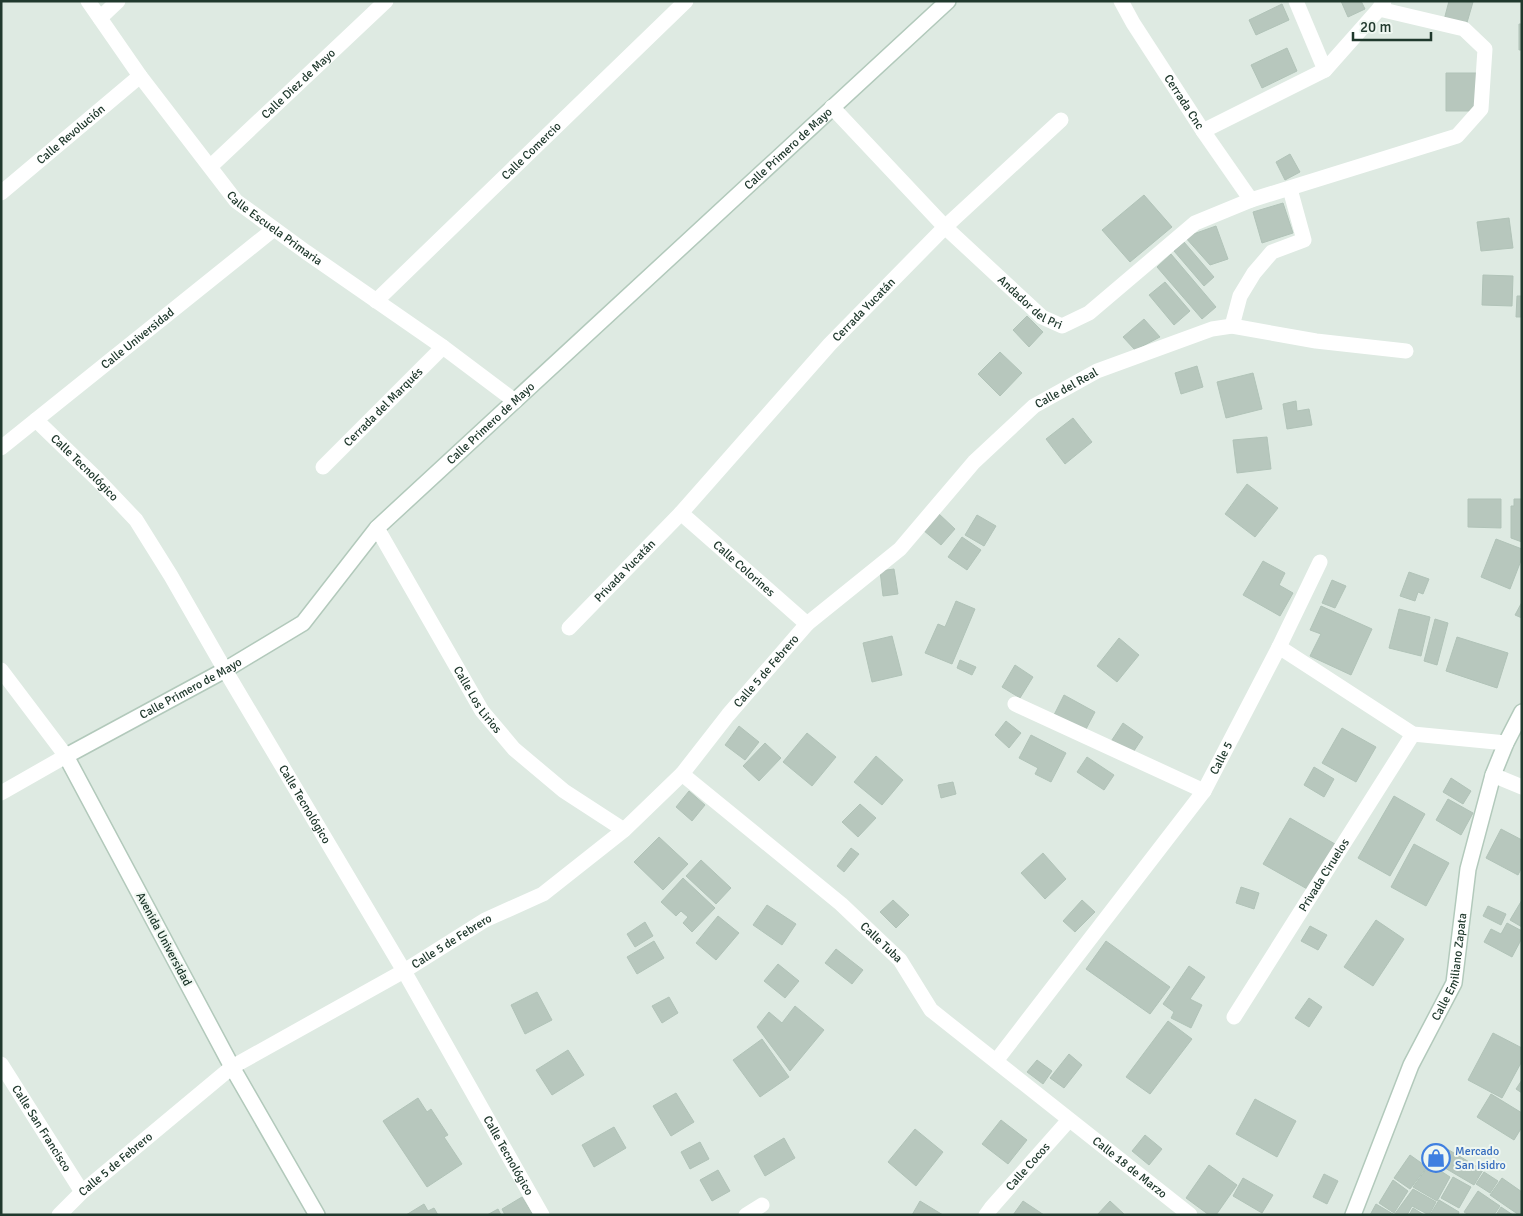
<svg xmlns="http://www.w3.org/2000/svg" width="1523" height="1216" font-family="Signika,sans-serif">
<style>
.building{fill:#b7c7bd;stroke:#b1c3b8}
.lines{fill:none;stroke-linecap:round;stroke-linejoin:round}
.secondary-casing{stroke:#b2c9bb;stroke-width:18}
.street{stroke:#fff;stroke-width:15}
.secondary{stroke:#fff;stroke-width:15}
.labels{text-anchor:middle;stroke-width:4;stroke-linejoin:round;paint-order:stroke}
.street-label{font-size:12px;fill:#20392d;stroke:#eff7f1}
.shop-label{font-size:12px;fill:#366cbe;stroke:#eff7f1;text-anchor:start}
</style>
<rect width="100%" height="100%" fill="#deeae2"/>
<path class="building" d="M 1341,1 L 1361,1 L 1365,9 L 1348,17 Z
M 1449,1 L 1473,2 L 1466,26 L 1444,20 Z
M 1282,4 L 1289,20 L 1256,35 L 1249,20 Z
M 1519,24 L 1522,24 L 1522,50 L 1519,50 Z
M 1287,48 L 1297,71 L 1262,88 L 1251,65 Z
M 1446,73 L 1476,73 L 1476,111 L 1446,111 Z
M 1290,154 L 1300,172 L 1285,180 L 1276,162 Z
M 1144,195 L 1172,227 L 1130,262 L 1102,230 Z
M 1283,203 L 1293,233 L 1262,243 L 1253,212 Z
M 1509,218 L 1513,248 L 1481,251 L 1477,222 Z
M 1216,226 L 1228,259 L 1210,265 L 1185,237 Z
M 1184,242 L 1214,277 L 1204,286 L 1174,251 Z
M 1171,254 L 1216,307 L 1202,319 L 1157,267 Z
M 1483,275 L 1513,276 L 1512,306 L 1482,305 Z
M 1165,282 L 1190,311 L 1174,325 L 1149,295 Z
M 1517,296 L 1522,296 L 1522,317 L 1516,317 Z
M 1027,316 L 1043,332 L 1029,347 L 1013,330 Z
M 1144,319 L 1160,337 L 1135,350 L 1123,337 Z
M 1000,352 L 1022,373 L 1000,396 L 978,374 Z
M 1197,366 L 1203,387 L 1181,394 L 1175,373 Z
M 1253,373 L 1262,409 L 1226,418 L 1217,382 Z
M 1296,401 L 1297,411 L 1309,409 L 1312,425 L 1287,429 L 1283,404 Z
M 1073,418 L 1092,442 L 1065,464 L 1046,439 Z
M 1267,437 L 1271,469 L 1237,473 L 1233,440 Z
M 1247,484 L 1278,508 L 1255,537 L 1225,514 Z
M 1468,499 L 1501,499 L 1501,528 L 1468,527 Z
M 1514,499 L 1522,499 L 1522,542 L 1511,538 L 1511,506 L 1514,506 Z
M 938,513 L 955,529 L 941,545 L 923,530 Z
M 977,515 L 996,526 L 984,546 L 965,535 Z
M 962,537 L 981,550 L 967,570 L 948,557 Z
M 1496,539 L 1522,549 L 1522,558 L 1510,589 L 1481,577 Z
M 1263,561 L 1285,573 L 1279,585 L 1293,593 L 1280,616 L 1243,595 Z
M 894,569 L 898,594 L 883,596 L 880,571 Z
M 1409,572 L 1429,579 L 1423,594 L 1418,592 L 1415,601 L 1400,596 Z
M 1332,580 L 1346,586 L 1335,608 L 1322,603 Z
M 956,601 L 975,609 L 952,664 L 925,653 L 938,624 L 945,627 Z
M 1522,602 L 1522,618 L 1515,615 Z
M 1321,606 L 1372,629 L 1351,675 L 1310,656 L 1321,634 L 1310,630 Z
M 1399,609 L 1430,617 L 1421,656 L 1389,648 Z
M 1435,619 L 1448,623 L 1437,665 L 1424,661 Z
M 892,636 L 902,675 L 872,682 L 863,643 Z
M 1457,637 L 1508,653 L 1497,688 L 1446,671 Z
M 1119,638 L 1139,655 L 1117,682 L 1097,666 Z
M 960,660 L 976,667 L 972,675 L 957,668 Z
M 1015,665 L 1033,677 L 1020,698 L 1002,687 Z
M 1064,695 L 1095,712 L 1084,733 L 1053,717 Z
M 1006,721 L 1021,733 L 1009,748 L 995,735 Z
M 1123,723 L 1143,737 L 1130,757 L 1110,743 Z
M 739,726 L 759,742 L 745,760 L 725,745 Z
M 1342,728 L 1376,747 L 1356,782 L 1322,763 Z
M 807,733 L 836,757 L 812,786 L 783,762 Z
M 1031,735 L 1066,753 L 1051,782 L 1035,774 L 1038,768 L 1019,758 Z
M 765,743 L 781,758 L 759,781 L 743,766 Z
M 876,756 L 903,780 L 882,805 L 854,782 Z
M 1087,757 L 1114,775 L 1104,790 L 1077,772 Z
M 1314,767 L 1334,779 L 1324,797 L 1304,785 Z
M 1451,778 L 1471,791 L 1463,804 L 1443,792 Z
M 953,782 L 956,794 L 941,798 L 938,785 Z
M 689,791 L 705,805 L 692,821 L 676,807 Z
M 1394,796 L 1425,814 L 1390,876 L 1358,858 Z
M 1448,799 L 1473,813 L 1461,835 L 1436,820 Z
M 860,804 L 876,818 L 858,837 L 842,822 Z
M 1290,818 L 1335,844 L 1309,890 L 1263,864 Z
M 1501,829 L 1522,840 L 1522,867 L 1518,875 L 1486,858 Z
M 659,837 L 688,864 L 663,890 L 634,862 Z
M 1414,844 L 1449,863 L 1426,906 L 1391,887 Z
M 851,848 L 859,854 L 844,872 L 837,866 Z
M 1043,853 L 1066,879 L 1045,899 L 1021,873 Z
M 701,860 L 731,888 L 716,904 L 686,876 Z
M 683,878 L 715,908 L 692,932 L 683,923 L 688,917 L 681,911 L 676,916 L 661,902 Z
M 1241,887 L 1259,893 L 1254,909 L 1236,903 Z
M 893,900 L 909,915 L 896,928 L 880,912 Z
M 1082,900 L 1095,912 L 1075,932 L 1063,921 Z
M 1522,900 L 1522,927 L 1510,920 Z
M 767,905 L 796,924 L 782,945 L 753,925 Z
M 1488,906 L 1506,914 L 1501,925 L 1483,916 Z
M 718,916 L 739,933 L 716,960 L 696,943 Z
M 1376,920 L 1404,939 L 1373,986 L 1344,967 Z
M 645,922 L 653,936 L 635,947 L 627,934 Z
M 1507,923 L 1522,931 L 1522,938 L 1512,957 L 1484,942 L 1491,929 L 1501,934 Z
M 1310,926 L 1327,935 L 1318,950 L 1301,941 Z
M 654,941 L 664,958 L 637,974 L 627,957 Z
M 1106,941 L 1170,987 L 1150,1014 L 1086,969 Z
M 836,949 L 863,970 L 852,984 L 825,963 Z
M 778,964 L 799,981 L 785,998 L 764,981 Z
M 1189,966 L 1205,977 L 1190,999 L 1202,1005 L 1191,1028 L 1171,1018 L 1174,1012 L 1163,1004 Z
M 537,992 L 552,1020 L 525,1034 L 511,1005 Z
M 669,997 L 678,1013 L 662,1023 L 652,1006 Z
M 1309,998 L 1322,1007 L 1309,1027 L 1295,1018 Z
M 795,1006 L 824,1030 L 790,1071 L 757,1027 L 769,1012 L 782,1023 Z
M 1168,1021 L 1192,1039 L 1150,1094 L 1126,1077 Z
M 1493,1033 L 1522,1048 L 1522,1061 L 1502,1098 L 1468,1080 Z
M 762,1039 L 789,1077 L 760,1097 L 733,1060 Z
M 568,1050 L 584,1075 L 552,1095 L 536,1070 Z
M 1069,1054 L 1082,1065 L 1064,1088 L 1050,1078 Z
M 1037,1060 L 1052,1071 L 1043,1084 L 1027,1072 Z
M 1522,1080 L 1522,1093 L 1516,1089 Z
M 676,1093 L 694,1122 L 671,1136 L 653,1106 Z
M 1491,1094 L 1522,1113 L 1522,1127 L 1514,1140 L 1477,1117 Z
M 418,1098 L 427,1112 L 431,1109 L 448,1135 L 444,1137 L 462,1164 L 427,1187 L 383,1121 Z
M 1255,1099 L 1296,1121 L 1277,1157 L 1236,1134 Z
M 1001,1120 L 1027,1140 L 1008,1164 L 982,1144 Z
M 614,1127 L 626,1148 L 594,1167 L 582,1145 Z
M 915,1129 L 943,1152 L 916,1186 L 888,1162 Z
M 1145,1135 L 1162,1149 L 1149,1165 L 1132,1151 Z
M 784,1138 L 795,1158 L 765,1176 L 754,1156 Z
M 700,1142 L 709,1159 L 690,1169 L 681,1152 Z
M 1442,1146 L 1483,1170 L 1474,1185 L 1433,1161 Z
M 1410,1155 L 1427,1167 L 1410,1189 L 1394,1178 Z
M 1430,1164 L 1450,1177 L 1437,1201 L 1413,1187 Z
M 1209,1165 L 1237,1185 L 1216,1215 L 1209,1215 L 1186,1198 Z
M 718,1170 L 730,1191 L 712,1201 L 700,1180 Z
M 1484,1172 L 1498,1181 L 1490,1193 L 1476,1184 Z
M 1324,1174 L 1338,1181 L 1327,1204 L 1313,1197 Z
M 1453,1177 L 1471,1187 L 1459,1208 L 1441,1198 Z
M 1243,1178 L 1273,1195 L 1262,1213 L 1233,1196 Z
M 1502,1178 L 1522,1192 L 1522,1215 L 1519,1215 L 1490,1195 Z
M 1393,1180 L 1408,1191 L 1394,1213 L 1379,1203 Z
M 1413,1189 L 1436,1202 L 1429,1215 L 1412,1206 L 1407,1215 L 1394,1215 Z
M 1478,1191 L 1500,1206 L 1494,1215 L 1469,1215 L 1464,1212 Z
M 522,1197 L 533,1215 L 505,1215 L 502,1209 Z
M 1439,1200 L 1459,1212 L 1458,1215 L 1430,1215 Z
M 920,1201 L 943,1215 L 912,1215 Z
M 1023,1201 L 1044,1215 L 1013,1215 Z
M 1110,1201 L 1125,1215 L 1097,1215 Z
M 424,1204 L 428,1211 L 434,1208 L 438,1215 L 406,1215 Z
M 1376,1204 L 1393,1214 L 1392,1215 L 1370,1215 Z
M 1501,1207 L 1513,1215 L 1496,1215 Z
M 1413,1208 L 1424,1215 L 1409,1215 Z
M 498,1209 L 501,1215 L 487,1215 Z"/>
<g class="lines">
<defs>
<g id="secondary">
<path id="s19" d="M 317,1215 L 232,1067 L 66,756 L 225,670 L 303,623 L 377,528 L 948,1"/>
<path id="s20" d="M 1353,1215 L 1411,1065 L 1454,983 L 1468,869 L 1493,775 L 1506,743 L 1522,712"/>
</g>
</defs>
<use href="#secondary" class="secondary-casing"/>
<g class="street">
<path id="s1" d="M 88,1 L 140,76 L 236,201 L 306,252 L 443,347 L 515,401"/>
<path id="s2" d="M 1121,1 L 1133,23 L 1203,131 L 1251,200"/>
<path d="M 1296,1 L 1325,70"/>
<path d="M 100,18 L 118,1"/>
<path id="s3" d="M 832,107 L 945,227 L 1042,317 L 1062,326 L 1089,313 L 1195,223 L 1251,200 L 1457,136 L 1481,109 L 1485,49 L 1464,29 L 1379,9"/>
<path d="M 1203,131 L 1325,70 L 1379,9 L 1384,1"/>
<path id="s4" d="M 211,166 L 386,1"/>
<path id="s5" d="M 1,193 L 140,76"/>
<path id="s6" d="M 376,301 L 686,1"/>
<path d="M 1232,326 L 1240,296 L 1254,273 L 1272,252 L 1304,240 L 1290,189"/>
<path id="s7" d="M 36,420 L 97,479 L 136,520 L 171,576 L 225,670 L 404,971 L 542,1215"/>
<path id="s8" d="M 1,448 L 274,229"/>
<path id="s9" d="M 323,467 L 443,347"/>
<path id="s10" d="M 681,513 L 807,624"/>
<path id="s11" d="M 377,528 L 482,711 L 514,749 L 564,791 L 624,830"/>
<path id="s12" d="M 569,628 L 681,513 L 830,344 L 945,227 L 1061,120"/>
<path d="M 1279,647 L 1413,734 L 1506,743"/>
<path d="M 1,670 L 66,756 L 1,793"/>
<path d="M 1015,704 L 1204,791"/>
<path id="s13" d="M 682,774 L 841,904 L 900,960 L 931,1010 L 1190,1215"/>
<path d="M 1493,775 L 1522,787"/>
<path id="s14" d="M 1234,1017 L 1413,734"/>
<path id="s15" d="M 996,1061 L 1204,791 L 1279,647 L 1320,562"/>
<path id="s16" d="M 1,1064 L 82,1192"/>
<path id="s17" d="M 59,1215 L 82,1192 L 232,1067 L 404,971 L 485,920 L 543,894 L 624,830 L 682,774 L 728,715 L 807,624 L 900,549 L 974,462 L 1034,406 L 1097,371 L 1212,329 L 1232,326 L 1316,341 L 1406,351"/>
<path d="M 746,1215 L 762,1205"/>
<path id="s18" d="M 986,1215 L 991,1208 L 1069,1120"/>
</g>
<use href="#secondary" class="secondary"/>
</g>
<defs>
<symbol id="shop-ring" viewBox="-11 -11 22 22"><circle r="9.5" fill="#eff7f1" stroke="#3f7fe0" stroke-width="1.5"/><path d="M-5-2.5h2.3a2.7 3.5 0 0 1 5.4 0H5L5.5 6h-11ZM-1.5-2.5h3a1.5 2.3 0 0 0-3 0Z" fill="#3f7fe0"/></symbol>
</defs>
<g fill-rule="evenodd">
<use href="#shop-ring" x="1420" y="1142" width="32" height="32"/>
</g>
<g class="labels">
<g class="street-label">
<text dy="4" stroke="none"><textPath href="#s4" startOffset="120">Calle Diez de Mayo</textPath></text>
<text dy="4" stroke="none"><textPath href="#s2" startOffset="119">Cerrada Cnc</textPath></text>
<text dy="4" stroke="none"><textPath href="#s5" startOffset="91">Calle Revolución</textPath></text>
<text dy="4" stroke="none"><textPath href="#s19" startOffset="1475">Calle Primero de Mayo</textPath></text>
<text dy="4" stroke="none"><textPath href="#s6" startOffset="216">Calle Comercio</textPath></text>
<text dy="4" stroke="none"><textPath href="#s1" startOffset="296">Calle Escuela Primaria</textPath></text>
<text dy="4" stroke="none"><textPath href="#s3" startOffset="279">Andador del Pri</textPath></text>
<text dy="4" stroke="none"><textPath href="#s12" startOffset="434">Cerrada Yucatán</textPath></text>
<text dy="4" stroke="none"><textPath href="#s8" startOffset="175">Calle Universidad</textPath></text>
<text dy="4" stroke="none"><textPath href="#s17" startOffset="1316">Calle del Real</textPath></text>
<text dy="4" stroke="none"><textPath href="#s9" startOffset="85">Cerrada del Marqués</textPath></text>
<text dy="4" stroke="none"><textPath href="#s19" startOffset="1070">Calle Primero de Mayo</textPath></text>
<text dy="4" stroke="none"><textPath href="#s7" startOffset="68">Calle Tecnológico</textPath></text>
<text dy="4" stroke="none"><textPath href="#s10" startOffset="84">Calle Colorines</textPath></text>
<text dy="4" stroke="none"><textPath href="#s12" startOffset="80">Privada Yucatán</textPath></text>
<text dy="4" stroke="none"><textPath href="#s17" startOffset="901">Calle 5 de Febrero</textPath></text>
<text dy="4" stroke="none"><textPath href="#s19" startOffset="665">Calle Primero de Mayo</textPath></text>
<text dy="4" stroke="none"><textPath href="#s11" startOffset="199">Calle Los Lirios</textPath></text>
<text dy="4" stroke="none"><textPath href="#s15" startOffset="378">Calle 5</textPath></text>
<text dy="4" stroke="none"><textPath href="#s7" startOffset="472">Calle Tecnológico</textPath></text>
<text dy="4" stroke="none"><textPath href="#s14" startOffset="168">Privada Ciruelos</textPath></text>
<text transform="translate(164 939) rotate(62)" y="4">Avenida Universidad</text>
<text dy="4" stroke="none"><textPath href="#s17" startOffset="481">Calle 5 de Febrero</textPath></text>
<text dy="4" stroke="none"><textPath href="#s13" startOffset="261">Calle Tuba</textPath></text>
<text dy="4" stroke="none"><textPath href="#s20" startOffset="268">Calle Emiliano Zapata</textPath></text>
<text dy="4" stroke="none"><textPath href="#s16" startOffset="76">Calle San Francisco</textPath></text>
<text dy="4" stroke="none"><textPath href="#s7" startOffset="878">Calle Tecnológico</textPath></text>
<text dy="4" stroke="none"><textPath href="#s17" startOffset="76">Calle 5 de Febrero</textPath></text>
<text dy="4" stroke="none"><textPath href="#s18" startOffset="64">Calle Cocos</textPath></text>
<text dy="4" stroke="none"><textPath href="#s13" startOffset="599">Calle 18 de Marzo</textPath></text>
</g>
<g class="shop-label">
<text x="1455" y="1155">Mercado<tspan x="1455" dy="14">San Isidro</tspan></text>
</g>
</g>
<rect width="1523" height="1216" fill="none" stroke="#20392d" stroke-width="5"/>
<path d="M1353 32v8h78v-8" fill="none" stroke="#20392d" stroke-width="2.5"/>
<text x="1360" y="32" font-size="15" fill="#20392d" stroke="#eff7f1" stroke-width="4" paint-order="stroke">20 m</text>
</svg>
